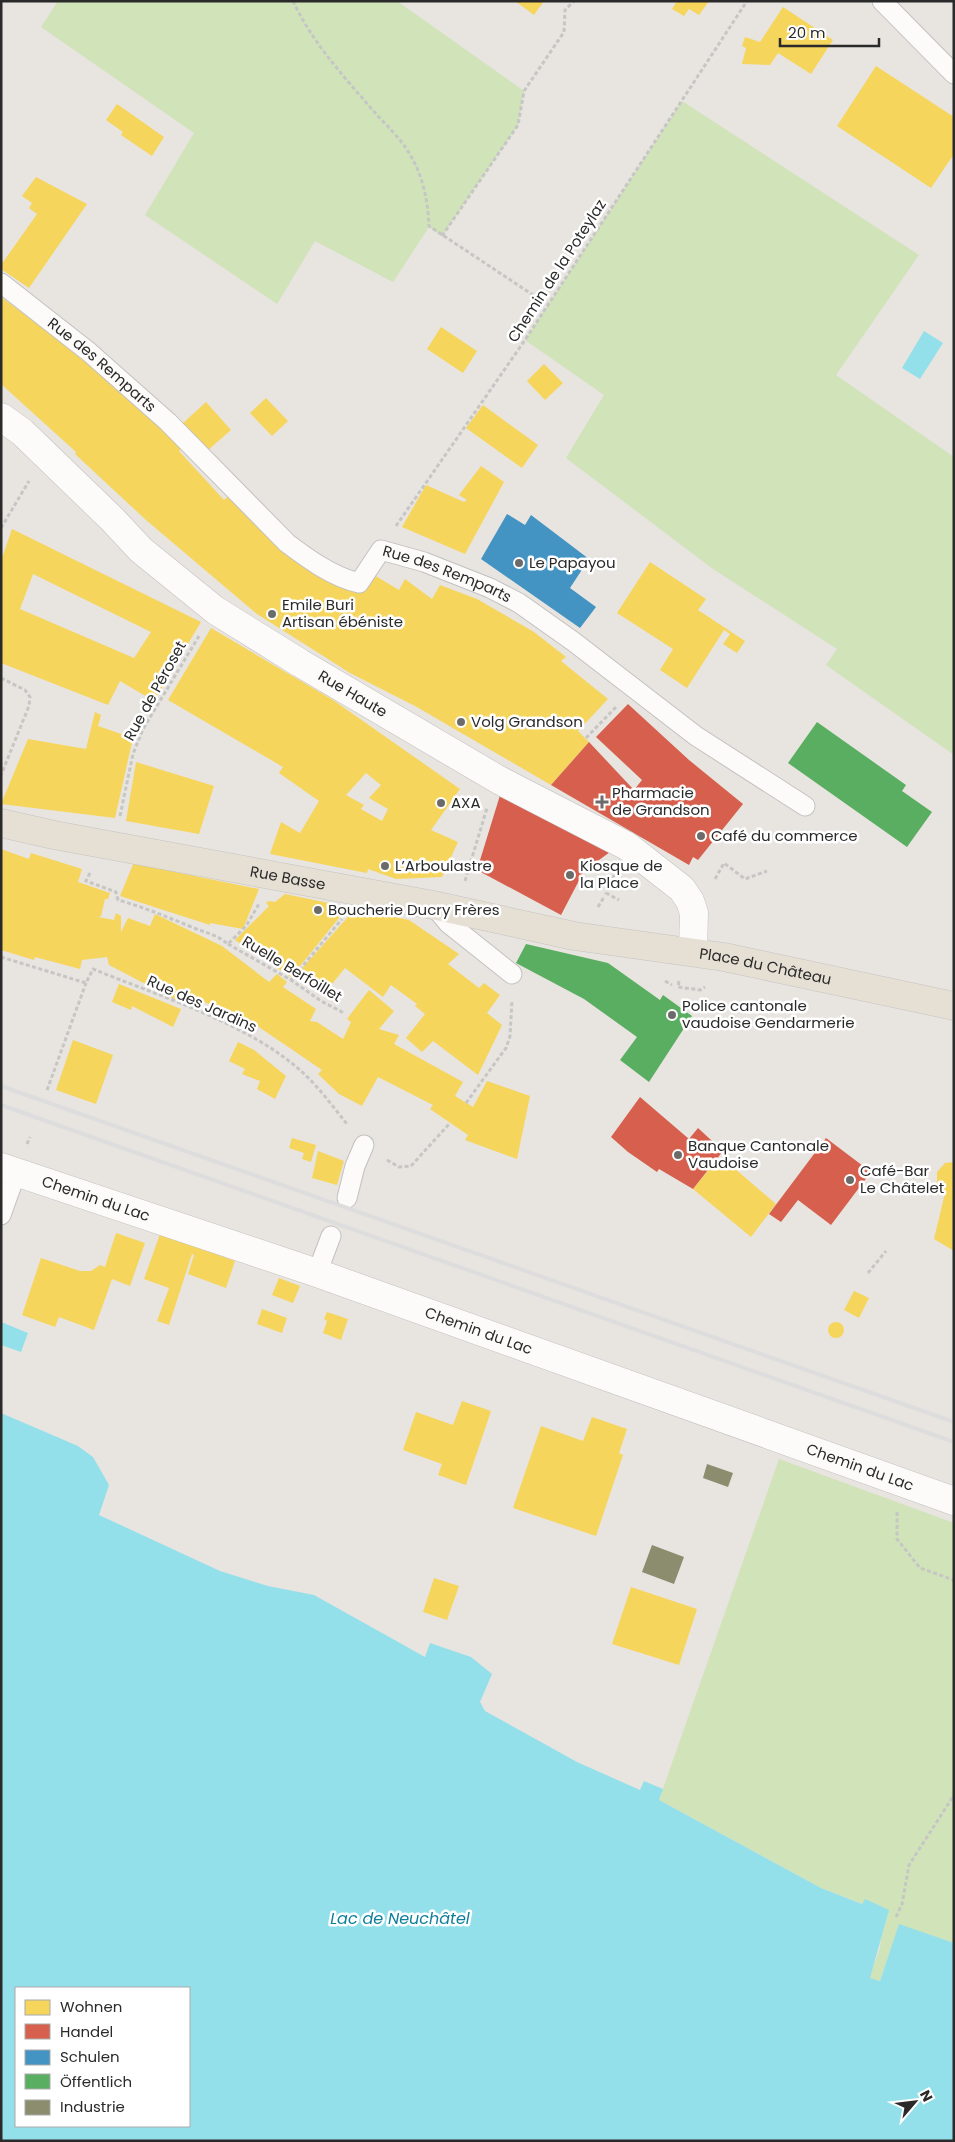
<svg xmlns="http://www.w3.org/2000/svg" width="955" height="2142" font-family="Poppins,sans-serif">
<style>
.green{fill:#d0e3b9}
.water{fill:#94e0ea;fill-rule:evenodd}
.homes{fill:#f6d55c;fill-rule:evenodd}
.shops{fill:#d6604d}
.schools{fill:#4393c3}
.public{fill:#5aae61}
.industry{fill:#8c8c6e}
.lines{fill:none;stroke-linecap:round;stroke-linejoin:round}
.lane-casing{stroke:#c2c1c1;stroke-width:21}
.street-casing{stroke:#c2c1c1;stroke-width:29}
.secondary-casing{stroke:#c2c1c1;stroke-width:29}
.primary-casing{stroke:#c4c3c1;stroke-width:29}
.path{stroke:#c6c6c5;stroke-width:3;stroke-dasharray:4 2.5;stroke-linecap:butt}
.lane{stroke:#fcfbfa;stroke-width:19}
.street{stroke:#fcfbfa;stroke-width:28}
.secondary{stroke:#fcfbfa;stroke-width:28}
.primary{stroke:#e6dfd4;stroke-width:28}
.rail{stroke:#deddde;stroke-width:4}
.poi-dot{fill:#6c6b6a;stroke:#fff;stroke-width:2}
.labels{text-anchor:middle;stroke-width:5;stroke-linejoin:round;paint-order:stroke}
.street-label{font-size:15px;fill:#2a2a2a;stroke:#fff}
.poi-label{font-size:15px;fill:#2a2a2a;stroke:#fff;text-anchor:start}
.water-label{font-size:16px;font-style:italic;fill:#0e7f9b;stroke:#fff}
</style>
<rect width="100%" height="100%" fill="#e8e4e0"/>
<path class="green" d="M 58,1 L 397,1 L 524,91 L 518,125 L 442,236 L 429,227 L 393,282 L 315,241 L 277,304 L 145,215 L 194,133 L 41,27 Z
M 682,101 L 919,255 L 836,375 L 954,457 L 954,755 L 826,665 L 837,649 L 713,569 L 566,458 L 604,395 L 525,340 Z
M 779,1459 L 954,1523 L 954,1943 L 899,1925 L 880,1981 L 869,1978 L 880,1948 L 882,1930 L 865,1899 L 863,1904 L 821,1888 L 659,1800 Z"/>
<path class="water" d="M 924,331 L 943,343 L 920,379 L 902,368 Z
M 1,1322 L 28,1333 L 21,1352 L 1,1345 Z
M 1,1413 L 78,1446 L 93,1457 L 109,1485 L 99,1515 L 220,1571 L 268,1586 L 314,1595 L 425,1657 L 430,1643 L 471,1657 L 492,1674 L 480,1702 L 485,1711 L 577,1762 L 640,1790 L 644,1781 L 663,1789 L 659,1800 L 821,1888 L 862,1904 L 865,1899 L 889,1910 L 870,1978 L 880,1981 L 899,1924 L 954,1943 L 954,2141 L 1,2141 ZM 16,1988 L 189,1988 L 189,2126 L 16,2126 Z"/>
<path class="homes" d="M 515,1 L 544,1 L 534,15 Z
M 677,1 L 709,1 L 699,15 L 689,9 L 684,16 L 672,9 Z
M 783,7 L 833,40 L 811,74 L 778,53 L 770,65 L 742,64 L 746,48 L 742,46 L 745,37 L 760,42 Z
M 876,66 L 954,117 L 954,154 L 931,188 L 837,126 Z
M 117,104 L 164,137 L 152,156 L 121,135 L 123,132 L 106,120 Z
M 36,177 L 87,204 L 29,288 L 1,269 L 1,265 L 37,214 L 29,208 L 32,203 L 22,196 Z
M 1,297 L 81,356 L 183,447 L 179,451 L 224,500 L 231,494 L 322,574 L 374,575 L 399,590 L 405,579 L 432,599 L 440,585 L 477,599 L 534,632 L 566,657 L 561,661 L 608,699 L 578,731 L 589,742 L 551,785 L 415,706 L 350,673 L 257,614 L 146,520 L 75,454 L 76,452 L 1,384 Z
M 441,327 L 477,351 L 463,373 L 427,349 Z
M 544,364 L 563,383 L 545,400 L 527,381 Z
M 266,398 L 288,421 L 272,436 L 250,413 Z
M 206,402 L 231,430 L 207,451 L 182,424 Z
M 483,405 L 538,445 L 522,468 L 466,428 Z
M 481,466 L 504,482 L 465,554 L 402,527 L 426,485 L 464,502 L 467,500 L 459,495 Z
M 12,529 L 201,622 L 154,701 L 120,681 L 108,705 L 1,663 L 1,561 ZM 33,574 L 151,632 L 134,658 L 20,609 Z
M 650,562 L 706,599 L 698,610 L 745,641 L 737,653 L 723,644 L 730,634 L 724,630 L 687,688 L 660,670 L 673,649 L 617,613 Z
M 211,628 L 333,700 L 460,789 L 431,830 L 458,842 L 442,877 L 396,879 L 368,869 L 367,873 L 270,854 L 281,822 L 300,833 L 319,801 L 279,773 L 283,767 L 168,700 ZM 366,773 L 381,785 L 369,798 L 388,809 L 382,821 L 361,809 L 364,805 L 346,795 Z
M 95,712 L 101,715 L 98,726 L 133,738 L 115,818 L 1,804 L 28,739 L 86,749 Z
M 136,762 L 214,786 L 199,834 L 126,821 Z
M 1,849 L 29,859 L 31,853 L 82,869 L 78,882 L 110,893 L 108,899 L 105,899 L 101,916 L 98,917 L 114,920 L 116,913 L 121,916 L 121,932 L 128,918 L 150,926 L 155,914 L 222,946 L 269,982 L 277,974 L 287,982 L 283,987 L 316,1009 L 310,1021 L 317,1022 L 343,1039 L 351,1022 L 347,1019 L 369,990 L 394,1011 L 379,1029 L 399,1035 L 394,1044 L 463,1082 L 455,1096 L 473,1107 L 487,1081 L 530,1096 L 517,1159 L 465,1140 L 468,1135 L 430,1109 L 433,1105 L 378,1077 L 362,1106 L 339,1094 L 318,1074 L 322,1070 L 253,1023 L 181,992 L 178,1001 L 109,965 L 107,957 L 82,960 L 80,969 L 35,957 L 34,960 L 1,950 Z
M 134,862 L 175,872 L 259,889 L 243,929 L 210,923 L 210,925 L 120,896 Z
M 285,894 L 348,907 L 291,977 L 235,940 L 269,906 L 266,903 L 269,901 L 275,902 Z
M 355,909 L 409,920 L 459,954 L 448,964 L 479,988 L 484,983 L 500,995 L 487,1013 L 502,1025 L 478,1075 L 433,1041 L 422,1052 L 406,1038 L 425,1014 L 415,1006 L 417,1004 L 391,985 L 383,997 L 345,968 L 324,994 L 297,974 Z
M 119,984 L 181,1009 L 173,1027 L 132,1006 L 131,1010 L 112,1002 Z
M 73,1040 L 113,1055 L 96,1104 L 56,1090 Z
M 238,1042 L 254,1050 L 286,1076 L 275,1099 L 257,1089 L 260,1081 L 242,1074 L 245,1069 L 229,1061 Z
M 292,1138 L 316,1145 L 311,1162 L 302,1159 L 304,1153 L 289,1148 Z
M 318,1151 L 344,1161 L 337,1185 L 312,1178 Z
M 716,1161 L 722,1165 L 726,1161 L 776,1204 L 751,1237 L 693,1189 Z
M 954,1162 L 954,1251 L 934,1239 L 945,1193 L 937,1184 L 937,1172 L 945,1163 Z
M 116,1233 L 145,1243 L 130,1286 L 112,1279 L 94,1330 L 59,1317 L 55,1327 L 22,1315 L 41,1258 L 80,1271 L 91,1271 L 100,1265 L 105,1267 Z
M 160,1234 L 235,1261 L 226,1288 L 188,1274 L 194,1255 L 192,1254 L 169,1325 L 157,1321 L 169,1288 L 144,1279 Z
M 279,1278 L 300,1286 L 293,1303 L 272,1295 Z
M 854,1291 L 869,1298 L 859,1318 L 844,1310 Z
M 262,1309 L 287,1318 L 282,1333 L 257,1324 Z
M 327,1312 L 348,1319 L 341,1340 L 323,1333 L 327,1321 L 324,1319 Z
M828 1330a8 8 0 1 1 16 0a8 8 0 1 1-16 0Z
M 462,1401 L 491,1411 L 466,1485 L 438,1475 L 442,1464 L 403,1450 L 416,1412 L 453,1425 Z
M 592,1417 L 627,1429 L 619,1453 L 623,1455 L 596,1536 L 513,1508 L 541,1426 L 583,1441 Z
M 434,1578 L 459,1586 L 447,1620 L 423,1612 Z
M 631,1587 L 697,1609 L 679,1665 L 612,1644 Z"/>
<path class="shops" d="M 628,704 L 689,760 L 743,804 L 698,860 L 693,857 L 689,865 L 551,785 L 589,742 L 634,790 L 642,780 L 596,737 Z
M 501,792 L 610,852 L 584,871 L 561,915 L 477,870 Z
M 640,1097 L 689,1139 L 698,1128 L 723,1151 L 693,1189 L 659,1169 L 657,1172 L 628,1152 L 611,1137 Z
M 826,1138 L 871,1172 L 831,1225 L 798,1200 L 781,1222 L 769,1214 Z"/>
<path class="schools" d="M 507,514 L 525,525 L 531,515 L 589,559 L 570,588 L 596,607 L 580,628 L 481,559 Z"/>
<path class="public" d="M 817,722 L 906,785 L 902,791 L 932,812 L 907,847 L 788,763 Z
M 526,944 L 608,963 L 660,1000 L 663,995 L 692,1016 L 649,1082 L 620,1060 L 637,1037 L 584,999 L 516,963 Z"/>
<path class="industry" d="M 707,1464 L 733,1473 L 728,1487 L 703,1478 Z
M 652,1545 L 684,1557 L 674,1584 L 642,1572 Z"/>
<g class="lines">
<defs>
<g id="lane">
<path d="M 882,1 L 954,74"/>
<path id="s1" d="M 1,283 L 89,352 L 168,422 L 287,543 C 308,559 333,577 359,583 L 381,550 L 424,562 L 490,588 L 519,603 L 574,642 L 696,736 L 805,806"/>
<path d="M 433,905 L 448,923 L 512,974"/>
<path d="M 347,1198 L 355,1166 L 364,1145"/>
<path d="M 1,1215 L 16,1173"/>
<path d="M 317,1273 L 331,1236"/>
</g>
<g id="street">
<path id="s2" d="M 1,1167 L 317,1273 L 954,1501"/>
</g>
<g id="secondary">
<path id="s3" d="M 1,417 L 22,432 L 112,519 L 141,550 L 215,610 L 300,663 L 499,780 L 627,846 L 682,889 L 690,901 L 694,913 L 693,951"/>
</g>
<g id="primary">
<path id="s4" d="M 1,823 L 54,835 L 433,905 L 574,936 L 724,957 L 954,1006"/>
</g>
</defs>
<use href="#lane" class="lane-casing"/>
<use href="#street" class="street-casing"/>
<use href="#secondary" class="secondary-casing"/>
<use href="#primary" class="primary-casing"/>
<path class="path" d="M 293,1 C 313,44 346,79 377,115 C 390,129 404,142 413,160 C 424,180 428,204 429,226 L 533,295 L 548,303
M 442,236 L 518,125 L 524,91 L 564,32 L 565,10 L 574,1
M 396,526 L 525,340 L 747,1
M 1,528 L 29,481
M 1,678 L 25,690 L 30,697 L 29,706 L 1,775
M 586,738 L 616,707
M 120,816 L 133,754 L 143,729 L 199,636
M 90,873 L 86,881 L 116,892 L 118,900 C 143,907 165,916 189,926 C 203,932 216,934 228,944 L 246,926 L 259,904
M 614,875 L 606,893 L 619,900
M 715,879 L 724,863 L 745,879 L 767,871
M 465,881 L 487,808
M 598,907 L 604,897
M 228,944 L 291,980 L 321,1001 L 344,1013
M 1,957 L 86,983 L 93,969 C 159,996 250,1024 302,1072 C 319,1087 333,1107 347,1124
M 291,980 L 342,919
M 665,981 L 672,985
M 679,981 L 678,987 L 700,990 L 705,987
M 47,1090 L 86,983
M 466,1103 L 506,1048 L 510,1036 L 512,1000
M 27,1144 L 30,1137
M 387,1160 L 399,1167 L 411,1166 L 450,1123
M 868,1273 L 886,1251
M 897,1512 L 897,1539 L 920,1568 L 954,1580
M 896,1917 L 902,1904 L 909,1865 L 954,1795"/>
<use href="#lane" class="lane"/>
<use href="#street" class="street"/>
<use href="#secondary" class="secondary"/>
<use href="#primary" class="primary"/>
<path class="rail" d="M 1,1086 L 954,1422
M 1,1105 L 954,1442"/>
</g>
<g class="poi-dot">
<circle cx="519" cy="563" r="5"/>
<circle cx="272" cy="614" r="5"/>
<circle cx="461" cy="722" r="5"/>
<path d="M599.5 794.5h5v5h5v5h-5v5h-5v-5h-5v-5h5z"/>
<circle cx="441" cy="803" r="5"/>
<circle cx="701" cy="836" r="5"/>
<circle cx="385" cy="866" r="5"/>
<circle cx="570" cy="875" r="5"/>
<circle cx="318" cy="910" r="5"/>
<circle cx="672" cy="1015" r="5"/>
<circle cx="678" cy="1155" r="5"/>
<circle cx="850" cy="1180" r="5"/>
</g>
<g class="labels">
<g class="street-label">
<text transform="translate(557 271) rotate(-57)" y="5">Chemin de la Poteylaz</text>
<text dy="5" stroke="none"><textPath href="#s1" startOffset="130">Rue des Remparts</textPath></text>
<text dy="5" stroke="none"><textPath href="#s1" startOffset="580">Rue des Remparts</textPath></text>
<text transform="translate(155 691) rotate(-61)" y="5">Rue de Péroset</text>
<text dy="5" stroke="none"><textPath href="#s3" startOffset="450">Rue Haute</textPath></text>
<text dy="5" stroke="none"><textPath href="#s4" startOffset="292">Rue Basse</textPath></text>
<text dy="5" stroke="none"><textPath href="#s4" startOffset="778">Place du Château</textPath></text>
<text transform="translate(292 969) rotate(31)" y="5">Ruelle Berfoillet</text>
<text transform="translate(202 1004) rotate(24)" y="5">Rue des Jardins</text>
<text dy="5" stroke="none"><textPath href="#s2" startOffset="100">Chemin du Lac</textPath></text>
<text dy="5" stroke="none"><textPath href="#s2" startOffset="505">Chemin du Lac</textPath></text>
<text dy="5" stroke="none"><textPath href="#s2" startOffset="910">Chemin du Lac</textPath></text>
</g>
<g class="poi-label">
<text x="529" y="568">Le Papayou</text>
<text x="282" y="610">Emile Buri<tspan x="282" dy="17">Artisan ébéniste</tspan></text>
<text x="471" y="727">Volg Grandson</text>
<text x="612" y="798">Pharmacie<tspan x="612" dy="17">de Grandson</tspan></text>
<text x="451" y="808">AXA</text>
<text x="711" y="841">Café du commerce</text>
<text x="395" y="871">L’Arboulastre</text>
<text x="580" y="871">Kiosque de<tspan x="580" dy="17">la Place</tspan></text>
<text x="328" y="915">Boucherie Ducry Frères</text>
<text x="682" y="1011">Police cantonale<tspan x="682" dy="17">vaudoise Gendarmerie</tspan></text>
<text x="688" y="1151">Banque Cantonale<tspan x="688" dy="17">Vaudoise</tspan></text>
<text x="860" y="1176">Café-Bar<tspan x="860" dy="17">Le Châtelet</tspan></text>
</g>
<g class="water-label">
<text x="400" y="1924">Lac de Neuchâtel</text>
</g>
</g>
<rect width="955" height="2142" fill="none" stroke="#2a2a2a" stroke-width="5"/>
<rect x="15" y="1987" width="175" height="140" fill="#ffffff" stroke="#aaaaaa"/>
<rect x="25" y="2000" width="25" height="15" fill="#f6d55c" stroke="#aaaaaa"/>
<text x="60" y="2012" font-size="15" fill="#2a2a2a">Wohnen</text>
<rect x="25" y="2024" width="25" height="15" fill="#d6604d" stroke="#aaaaaa"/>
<text x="60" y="2037" font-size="15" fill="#2a2a2a">Handel</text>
<rect x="25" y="2050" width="25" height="15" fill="#4393c3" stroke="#aaaaaa"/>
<text x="60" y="2062" font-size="15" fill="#2a2a2a">Schulen</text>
<rect x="25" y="2074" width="25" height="15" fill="#5aae61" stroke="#aaaaaa"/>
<text x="60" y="2087" font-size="15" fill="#2a2a2a">Öffentlich</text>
<rect x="25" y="2100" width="25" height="15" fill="#8c8c6e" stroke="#aaaaaa"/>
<text x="60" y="2112" font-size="15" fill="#2a2a2a">Industrie</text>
<g transform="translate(915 2102) rotate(62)" stroke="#ffffff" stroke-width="4" paint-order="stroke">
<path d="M0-4L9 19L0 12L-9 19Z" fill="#2a2a2a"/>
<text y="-8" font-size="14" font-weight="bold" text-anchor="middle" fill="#2a2a2a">N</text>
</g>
<path d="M780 38v8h99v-8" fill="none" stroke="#2a2a2a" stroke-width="2.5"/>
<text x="788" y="38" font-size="15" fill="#2a2a2a" stroke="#ffffff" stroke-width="4" paint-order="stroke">20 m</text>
</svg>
